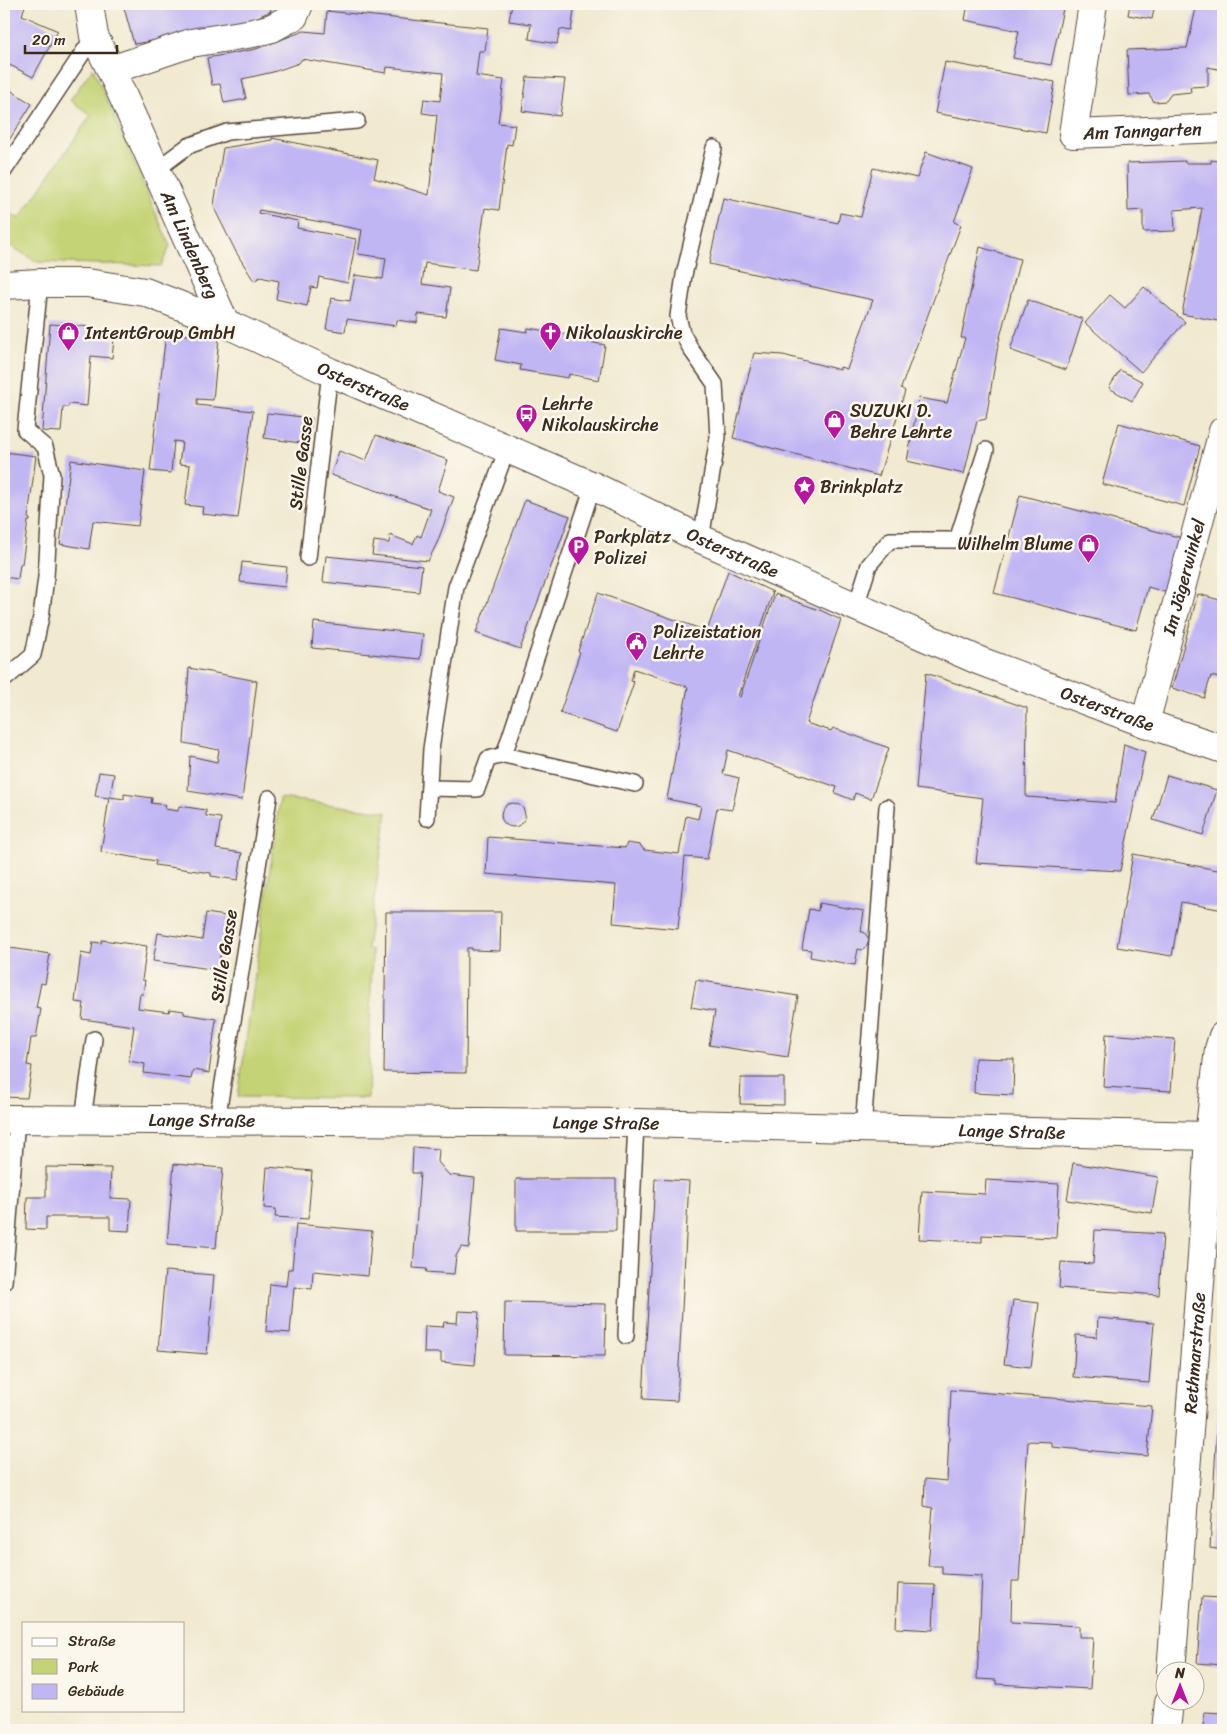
<svg xmlns="http://www.w3.org/2000/svg" width="1227" height="1734" font-family="Sriracha,sans-serif">
<style>
.green{fill:#c4d375;stroke:#807e4a}
.building{fill:#c1b6f4}
.lines{fill:none;stroke-linecap:round;stroke-linejoin:round}
.lane-casing{stroke:#564739;stroke-width:18}
.street-casing{stroke:#564739;stroke-width:30}
.secondary-casing{stroke:#564739;stroke-width:30}
.lane{stroke:#fff;stroke-width:15}
.street{stroke:#fff;stroke-width:28}
.secondary{stroke:#fff;stroke-width:28}
.labels{text-anchor:middle;stroke-width:5;stroke-linejoin:round;paint-order:stroke}
.street-label{font-size:18px;fill:#3b2a1e;stroke:#fbf7ec}
.poi-label{font-size:18px;fill:#3b2a1e;stroke:#fbf7ec;text-anchor:start}
</style>
<rect width="100%" height="100%" fill="#fbf7ec"/>
<filter id="ink" filterUnits="userSpaceOnUse"><feTurbulence type="fractalNoise" baseFrequency=".02" numOctaves="2"/><feDisplacementMap in="SourceGraphic" scale="10" xChannelSelector="R" yChannelSelector="G"/><feConvolveMatrix kernelMatrix="1 2 1 2 8 2 1 2 1" color-interpolation-filters="sRGB"/></filter>
<filter id="wash" filterUnits="userSpaceOnUse"><feTurbulence type="fractalNoise" baseFrequency=".0096" numOctaves="4" result="noise"/><feDisplacementMap in="SourceGraphic" scale="20" xChannelSelector="R" yChannelSelector="G"/><feGaussianBlur stdDeviation="1.12" result="paint"/><feColorMatrix in="noise" values="0 0 0 0 0 0 0 0 0 0 0 0 0 0 0 0 0 1.4 0 .05"/><feComposite in="paint" operator="in"/></filter>
<g filter="url(#wash)">
<rect width="100%" height="100%" fill="#f1e9d0"/>
<path class="green" d="M 93,68 L 170,246 L 161,266 L 37,262 L 4,242 L 4,208 L 19,219 L 91,115 L 70,100 Z
M 280,798 L 387,812 L 367,949 L 372,950 L 368,1098 L 238,1097 Z"/>
<g id="blocks">
<path class="building" d="M 4,4 L 19,4 L 25,6 L 22,15 L 58,31 L 33,77 L 4,62 Z
M 123,4 L 270,4 L 271,11 L 235,27 L 134,44 Z
M 512,4 L 575,4 L 571,31 L 560,29 L 557,44 L 529,39 L 531,24 L 509,21 Z
M 968,4 L 1064,4 L 1051,65 L 1013,58 L 1019,31 L 965,20 Z
M 1130,4 L 1155,4 L 1152,19 L 1128,15 Z
M 1197,4 L 1223,4 L 1223,70 L 1208,67 L 1208,86 L 1190,87 L 1191,92 L 1171,94 L 1166,101 L 1154,102 L 1149,94 L 1129,95 L 1127,50 L 1187,48 Z
M 327,11 L 488,28 L 485,51 L 479,51 L 476,76 L 504,80 L 498,123 L 515,125 L 512,145 L 507,144 L 499,210 L 485,208 L 476,270 L 425,263 L 422,284 L 450,288 L 446,317 L 418,314 L 417,323 L 397,320 L 396,326 L 347,319 L 345,332 L 326,329 L 331,298 L 350,301 L 355,275 L 383,279 L 386,258 L 358,254 L 362,230 L 259,210 L 258,213 L 298,221 L 297,228 L 356,239 L 348,283 L 319,277 L 317,288 L 311,287 L 307,306 L 276,299 L 279,281 L 260,277 L 254,281 L 236,252 L 216,212 L 214,205 L 223,148 L 272,140 L 272,138 L 378,160 L 374,178 L 429,195 L 437,115 L 422,113 L 424,99 L 440,101 L 443,73 L 387,67 L 386,73 L 302,59 L 299,63 L 273,72 L 242,79 L 246,99 L 224,103 L 220,84 L 212,85 L 207,58 L 256,49 L 304,31 L 325,33 Z
M 945,62 L 1055,82 L 1046,133 L 935,113 Z
M 527,77 L 565,79 L 560,116 L 522,111 Z
M 4,86 L 32,104 L 4,148 Z
M 926,152 L 973,169 L 954,222 L 961,225 L 901,388 L 905,391 L 879,476 L 733,438 L 754,353 L 783,355 L 840,370 L 840,367 L 847,369 L 873,300 L 709,264 L 723,198 L 838,223 L 840,213 L 861,217 L 873,168 L 917,178 Z
M 1211,160 L 1223,162 L 1223,322 L 1182,314 L 1202,208 L 1174,210 L 1175,231 L 1143,232 L 1143,210 L 1128,211 L 1127,163 L 1185,161 L 1185,163 L 1211,163 Z
M 980,247 L 1020,259 L 998,345 L 986,419 L 977,421 L 964,474 L 907,461 L 919,398 L 947,403 L 965,338 L 961,338 Z
M 1144,287 L 1185,322 L 1141,372 L 1085,323 L 1110,295 L 1125,308 Z
M 1028,300 L 1083,319 L 1066,370 L 1010,350 Z
M 50,324 L 93,327 L 93,332 L 101,332 L 101,338 L 114,339 L 112,358 L 91,356 L 87,406 L 69,404 L 68,407 L 63,407 L 61,432 L 42,431 Z
M 501,328 L 527,332 L 528,328 L 576,336 L 575,339 L 605,345 L 599,380 L 569,374 L 568,378 L 520,370 L 521,365 L 495,360 Z
M 166,333 L 219,338 L 213,400 L 197,399 L 197,405 L 253,411 L 238,518 L 202,514 L 203,507 L 185,505 L 190,465 L 179,464 L 182,442 L 174,441 L 171,473 L 150,471 Z
M 1120,370 L 1143,382 L 1132,401 L 1109,388 Z
M 267,413 L 312,418 L 308,444 L 264,438 Z
M 1119,423 L 1200,446 L 1184,506 L 1102,484 Z
M 376,435 L 448,460 L 438,491 L 454,497 L 437,543 L 428,561 L 372,555 L 374,541 L 389,543 L 390,535 L 413,544 L 417,535 L 421,537 L 431,509 L 331,475 L 339,451 L 366,461 Z
M 4,452 L 36,456 L 28,518 L 30,519 L 30,521 L 28,521 L 22,564 L 20,564 L 18,579 L 4,577 Z
M 71,460 L 145,471 L 138,526 L 93,521 L 89,549 L 60,544 Z
M 1020,495 L 1182,538 L 1168,593 L 1148,587 L 1136,630 L 994,593 Z
M 525,500 L 570,516 L 520,649 L 476,633 Z
M 326,556 L 422,566 L 419,592 L 323,582 Z
M 242,562 L 287,567 L 285,587 L 240,582 Z
M 728,571 L 773,592 L 738,696 L 740,697 L 775,594 L 822,611 L 841,620 L 806,723 L 831,731 L 833,728 L 889,748 L 871,799 L 855,793 L 853,800 L 835,793 L 837,787 L 728,750 L 723,774 L 739,778 L 732,810 L 717,808 L 707,859 L 685,857 L 678,929 L 613,923 L 616,885 L 486,874 L 488,837 L 625,848 L 627,843 L 640,845 L 644,850 L 679,854 L 686,816 L 698,819 L 701,806 L 667,799 L 688,687 L 634,669 L 631,681 L 634,682 L 617,732 L 560,713 L 580,652 L 578,651 L 598,593 L 707,631 Z
M 1198,594 L 1223,601 L 1223,679 L 1211,676 L 1204,698 L 1172,688 Z
M 314,622 L 423,634 L 420,659 L 312,648 Z
M 189,668 L 257,681 L 242,800 L 188,791 L 190,756 L 217,762 L 219,750 L 184,743 Z
M 926,673 L 1027,708 L 1026,797 L 1115,803 L 1124,744 L 1145,752 L 1120,871 L 976,863 L 983,798 L 916,789 Z
M 99,772 L 114,774 L 110,797 L 124,799 L 124,794 L 152,798 L 151,803 L 166,805 L 165,809 L 178,811 L 179,806 L 206,810 L 206,816 L 221,818 L 216,849 L 242,853 L 238,880 L 211,876 L 211,873 L 155,865 L 156,861 L 101,852 L 109,798 L 95,796 Z
M 1167,775 L 1217,790 L 1203,835 L 1153,820 Z
M501 815a12 12 0 1 1 24 0a12 12 0 1 1-24 0Z
M 1133,854 L 1223,871 L 1223,910 L 1181,902 L 1172,956 L 1117,947 Z
M 819,903 L 864,911 L 861,932 L 864,932 L 869,939 L 867,945 L 862,950 L 858,949 L 855,965 L 810,957 L 811,950 L 802,949 L 809,909 L 818,911 Z
M 386,912 L 501,912 L 500,951 L 472,950 L 472,948 L 467,948 L 466,1073 L 384,1072 Z
M 206,913 L 232,917 L 228,945 L 222,944 L 218,970 L 153,961 L 158,933 L 202,940 Z
M 102,940 L 147,946 L 142,980 L 145,980 L 143,994 L 140,994 L 138,1008 L 169,1012 L 170,1009 L 184,1011 L 184,1014 L 216,1019 L 209,1073 L 193,1070 L 191,1079 L 144,1073 L 145,1064 L 129,1061 L 134,1026 L 82,1019 L 84,1003 L 75,1002 L 81,953 L 91,955 L 93,942 L 101,943 Z
M 4,947 L 50,954 L 45,984 L 41,983 L 36,1008 L 41,1009 L 36,1038 L 31,1038 L 27,1065 L 32,1066 L 27,1098 L 4,1097 L 4,1072 L 6,1073 L 7,1062 L 4,1061 Z
M 696,980 L 798,996 L 788,1057 L 709,1045 L 715,1011 L 691,1007 Z
M 1106,1034 L 1175,1039 L 1171,1091 L 1103,1087 Z
M 975,1058 L 1014,1059 L 1013,1095 L 974,1093 Z
M 741,1078 L 784,1078 L 784,1105 L 740,1104 Z
M 413,1147 L 439,1149 L 438,1162 L 449,1175 L 475,1178 L 469,1248 L 461,1247 L 456,1256 L 454,1274 L 426,1272 L 427,1269 L 413,1268 L 420,1173 L 412,1173 Z
M 1073,1163 L 1158,1177 L 1152,1213 L 1067,1200 Z
M 174,1164 L 223,1168 L 216,1248 L 167,1244 Z
M 46,1167 L 111,1168 L 110,1198 L 131,1199 L 129,1231 L 110,1230 L 110,1217 L 46,1217 L 46,1230 L 26,1229 L 27,1197 L 46,1197 Z
M 267,1167 L 312,1171 L 308,1219 L 275,1217 L 276,1209 L 264,1208 Z
M 516,1179 L 616,1179 L 616,1231 L 516,1231 Z
M 655,1179 L 689,1181 L 677,1401 L 643,1399 Z
M 986,1180 L 1059,1184 L 1056,1238 L 982,1235 L 982,1242 L 919,1239 L 922,1191 L 985,1194 Z
M 296,1224 L 372,1231 L 368,1276 L 313,1271 L 312,1289 L 294,1287 L 290,1333 L 266,1331 L 270,1284 L 286,1286 L 288,1269 L 292,1269 Z
M 1095,1230 L 1163,1234 L 1159,1295 L 1059,1288 L 1061,1262 L 1093,1264 Z
M 165,1271 L 214,1275 L 207,1354 L 158,1350 Z
M 1013,1300 L 1039,1303 L 1031,1367 L 1004,1364 Z
M 505,1302 L 606,1304 L 605,1356 L 504,1355 Z
M 458,1311 L 479,1312 L 475,1365 L 441,1362 L 441,1353 L 424,1353 L 425,1326 L 443,1327 L 444,1322 L 457,1323 Z
M 1098,1318 L 1154,1323 L 1149,1383 L 1073,1377 L 1076,1335 L 1097,1337 Z
M 1221,1362 L 1223,1362 L 1223,1550 L 1210,1548 Z
M 951,1390 L 1152,1406 L 1147,1456 L 1052,1447 L 1052,1442 L 1028,1441 L 1019,1581 L 1012,1581 L 1011,1622 L 1079,1626 L 1079,1637 L 1093,1637 L 1090,1689 L 996,1684 L 996,1680 L 977,1679 L 982,1576 L 942,1574 L 942,1566 L 928,1566 L 933,1508 L 924,1506 L 925,1479 L 947,1481 Z
M 898,1584 L 935,1585 L 933,1630 L 896,1628 Z
M 1202,1597 L 1223,1598 L 1223,1665 L 1197,1663 Z
M 1204,1712 L 1223,1713 L 1223,1730 L 1203,1730 Z"/>
</g>
</g>
<g filter="url(#ink)">
<use href="#blocks" fill-opacity="0" stroke="#564739" stroke-width="1"/>
<g class="lines">
<defs>
<path id="lane" d="M 156,170 L 188,146 L 227,132 L 357,121
M 4,171 L 94,36
M 701,539 L 718,437 L 715,384 L 692,351 L 682,333 L 678,316 L 684,275 L 714,148
M 308,558 L 330,372
M 856,606 L 869,565 L 890,540 L 957,540 L 986,450
M 4,680 L 33,655 L 41,617 L 46,577 L 52,475 L 45,447 L 25,430 L 40,283
M 504,755 L 593,486
M 429,788 L 477,789 L 488,759 L 504,755 L 635,784
M 427,818 L 431,749 L 456,587 L 507,449
M 83,1119 L 94,1039
M 217,1120 L 269,798
M 863,1129 L 887,807
M 4,1282 L 17,1119
M 626,1336 L 636,1123"/>
<g id="street">
<path id="s1" d="M 89,4 L 94,36 L 111,70 L 225,323"/>
<path id="s2" d="M 1093,4 L 1073,134 L 1223,128"/>
<path d="M 111,70 L 191,43 L 253,33 L 272,28 L 294,16 L 299,4"/>
<path id="s3" d="M 1145,723 L 1223,431"/>
<path id="s4" d="M 4,1119 L 636,1123 L 1209,1136"/>
<path id="s5" d="M 1171,1672 L 1202,1256 L 1209,1136 L 1219,1049 L 1223,1036"/>
<path d="M 1166,1730 L 1169,1702"/>
</g>
<g id="secondary">
<path id="s6" d="M 4,285 L 40,283 L 87,283 L 145,292 L 225,323 L 330,372 L 593,486 L 701,539 L 980,661 L 1145,723 L 1223,749"/>
</g>
</defs>
<use href="#lane" class="lane-casing"/>
<use href="#street" class="street-casing"/>
<use href="#secondary" class="secondary-casing"/>
<use href="#lane" class="lane"/>
<use href="#street" class="street"/>
<use href="#secondary" class="secondary"/>
</g>
</g>
<defs>
<symbol id="shop-pin" viewBox="-11 -11 22 30"><path d="M0 17L-7.5 6A9.5 9.5 0 1 1 7.5 6Z" fill="#b5179e" stroke="#fbf7ec"/><path d="M-5-2.5h2.3a2.7 3.5 0 0 1 5.4 0H5L5.5 6h-11ZM-1.5-2.5h3a1.5 2.3 0 0 0-3 0Z" fill="#fff"/></symbol>
<symbol id="church-pin" viewBox="-11 -11 22 30"><path d="M0 17L-7.5 6A9.5 9.5 0 1 1 7.5 6Z" fill="#b5179e" stroke="#fbf7ec"/><path d="M-1.2-6h2.4v3.5h3.3v2.4h-3.3V6h-2.4V-.1h-3.3v-2.4h3.3Z" fill="#fff"/></symbol>
<symbol id="bus-pin" viewBox="-11 -11 22 30"><path d="M0 17L-7.5 6A9.5 9.5 0 1 1 7.5 6Z" fill="#b5179e" stroke="#fbf7ec"/><path d="M-5-6H5V4H4V6H2V4H-2V6H-4V4H-5ZM-3.5-4V0h7V-4ZM-3.5 1.2v1.5H-2V1.2ZM2 1.2v1.5H3.5V1.2Z" fill="#fff"/></symbol>
<symbol id="sight-pin" viewBox="-11 -11 22 30"><path d="M0 17L-7.5 6A9.5 9.5 0 1 1 7.5 6Z" fill="#b5179e" stroke="#fbf7ec"/><path d="M0-6L1.8-2.2L6-1.7L2.9 1.2L3.7 5.4L0 3.3L-3.7 5.4L-2.9 1.2L-6-1.7L-1.8-2.2Z" fill="#fff"/></symbol>
<symbol id="parking-pin" viewBox="-11 -11 22 30"><path d="M0 17L-7.5 6A9.5 9.5 0 1 1 7.5 6Z" fill="#b5179e" stroke="#fbf7ec"/><path d="M-3.5-5.5H1a3.5 3.5 0 0 1 0 7H-1V5.5H-3.5ZM-1-3.4V-.6H.8a1.4 1.4 0 0 0 0-2.8Z" fill="#fff"/></symbol>
<symbol id="civic-pin" viewBox="-11 -11 22 30"><path d="M0 17L-7.5 6A9.5 9.5 0 1 1 7.5 6Z" fill="#b5179e" stroke="#fbf7ec"/><path d="M-.6-6.5H3V-4.5H.6V-3L4-1V1h2V6H-6V1h2V-1L-.6-3ZM-1.2 2.5V6h2.4V2.5Z" fill="#fff"/></symbol>
</defs>
<g fill-rule="evenodd">
<use href="#shop-pin" x="56" y="320" width="25" height="34"/>
<use href="#church-pin" x="538" y="320" width="25" height="34"/>
<use href="#bus-pin" x="514" y="402" width="25" height="34"/>
<use href="#shop-pin" x="822" y="408" width="25" height="34"/>
<use href="#sight-pin" x="792" y="474" width="25" height="34"/>
<use href="#shop-pin" x="1076" y="532" width="25" height="34"/>
<use href="#parking-pin" x="566" y="534" width="25" height="34"/>
<use href="#civic-pin" x="624" y="630" width="25" height="34"/>
</g>
<g class="labels">
<g class="street-label">
<text dy="6" stroke="none"><textPath href="#s2" startOffset="201">Am Tanngarten</textPath></text>
<text dy="6" stroke="none"><textPath href="#s1" startOffset="262">Am Lindenberg</textPath></text>
<text dy="6" stroke="none"><textPath href="#s6" startOffset="380">Osterstraße</textPath></text>
<text transform="translate(301 463) rotate(-83)" y="6">Stille Gasse</text>
<text dy="6" stroke="none"><textPath href="#s6" startOffset="785">Osterstraße</textPath></text>
<text dy="6" stroke="none"><textPath href="#s3" startOffset="151">Im Jägerwinkel</textPath></text>
<text dy="6" stroke="none"><textPath href="#s6" startOffset="1191">Osterstraße</textPath></text>
<text transform="translate(224 956) rotate(-81)" y="6">Stille Gasse</text>
<text dy="6" stroke="none"><textPath href="#s4" startOffset="198">Lange Straße</textPath></text>
<text dy="6" stroke="none"><textPath href="#s4" startOffset="602">Lange Straße</textPath></text>
<text dy="6" stroke="none"><textPath href="#s4" startOffset="1008">Lange Straße</textPath></text>
<text dy="6" stroke="none"><textPath href="#s5" startOffset="320">Rethmarstraße</textPath></text>
</g>
<g class="poi-label">
<text x="85" y="339">IntentGroup GmbH</text>
<text x="566" y="339">Nikolauskirche</text>
<text x="542" y="410">Lehrte<tspan x="542" dy="21">Nikolauskirche</tspan></text>
<text x="850" y="417">SUZUKI D.<tspan x="850" dy="21">Behre Lehrte</tspan></text>
<text x="820" y="493">Brinkplatz</text>
<text x="594" y="543">Parkplatz<tspan x="594" dy="21">Polizei</tspan></text>
<text x="1073" y="550" text-anchor="end">Wilhelm Blume</text>
<text x="653" y="638">Polizeistation<tspan x="653" dy="21">Lehrte</tspan></text>
</g>
</g>
<rect width="1227" height="1734" fill="none" stroke="#fbf7ec" stroke-width="20"/>
<rect x="22" y="1622" width="162" height="90" fill="#fbf7ec" stroke="#aea59a"/>
<rect x="32" y="1638" width="25" height="8" fill="#ffffff" stroke="#aea59a"/>
<text x="68" y="1646" font-size="15" fill="#3b2a1e">Straße</text>
<rect x="32" y="1659" width="25" height="15" fill="#c4d375" stroke="#aea59a"/>
<text x="68" y="1672" font-size="15" fill="#3b2a1e">Park</text>
<rect x="32" y="1684" width="25" height="15" fill="#c1b6f4" stroke="#aea59a"/>
<text x="68" y="1696" font-size="15" fill="#3b2a1e">Gebäude</text>
<g transform="translate(1180 1686)"><circle r="24" fill="#fbf7ec" stroke="#aea59a"/>
<path d="M0-4L9 19L0 12L-9 19Z" fill="#b5179e"/>
<text y="-8" font-size="14" font-weight="bold" text-anchor="middle" fill="#3b2a1e">N</text>
</g>
<path d="M25 45v8h92v-8" fill="none" stroke="#3b2a1e" stroke-width="2.5"/>
<text x="32" y="45" font-size="15" fill="#3b2a1e" stroke="#fbf7ec" stroke-width="4" paint-order="stroke">20 m</text>
</svg>
